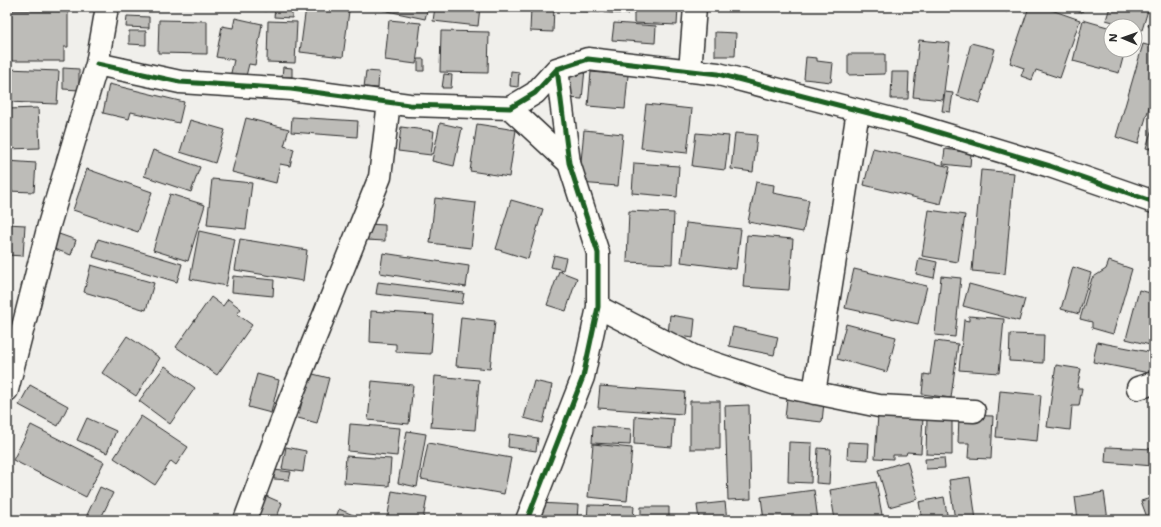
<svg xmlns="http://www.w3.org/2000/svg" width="1161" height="527" font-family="'Shantell Sans',sans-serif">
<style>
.building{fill:#bdbcb8;stroke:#2b2b2b}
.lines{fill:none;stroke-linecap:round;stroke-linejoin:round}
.minor-casing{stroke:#2b2b2b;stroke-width:25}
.minor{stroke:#fdfcf7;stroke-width:22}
.cycleway-casing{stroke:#fdfcf7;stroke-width:8}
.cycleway{stroke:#1b5e20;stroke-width:5}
</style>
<rect width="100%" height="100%" fill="#f0efeb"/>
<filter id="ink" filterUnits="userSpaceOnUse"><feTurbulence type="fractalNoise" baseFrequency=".025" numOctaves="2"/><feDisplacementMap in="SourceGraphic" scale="8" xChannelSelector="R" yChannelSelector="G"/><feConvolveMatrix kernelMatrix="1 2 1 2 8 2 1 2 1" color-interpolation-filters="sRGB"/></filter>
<g filter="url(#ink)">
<path class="building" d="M 247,7 L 266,7 L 266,11 Z
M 280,7 L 292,7 L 292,18 L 274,17 L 275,9 L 280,10 Z
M 306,7 L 349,11 L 343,57 L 300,52 Z
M 384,7 L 428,7 L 425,19 L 383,10 Z
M 435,7 L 480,7 L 478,26 L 433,21 Z
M 531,7 L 554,7 L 553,32 L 530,31 Z
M 578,7 L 628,7 L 628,14 L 578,11 Z
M 634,7 L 678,7 L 677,25 L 634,23 Z
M 991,7 L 1008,7 L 1007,12 Z
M 1029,7 L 1043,7 L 1080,20 L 1060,78 L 1036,70 L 1032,80 L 1021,76 L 1024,68 L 1010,63 Z
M 1067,7 L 1084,7 L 1082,12 Z
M 1110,7 L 1149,7 L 1142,30 L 1135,28 L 1135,26 L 1127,26 L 1106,20 Z
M 1154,7 L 1154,28 L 1148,26 Z
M 7,10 L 68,11 L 68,47 L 64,47 L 64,61 L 7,61 Z
M 127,16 L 149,17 L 149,28 L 126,27 Z
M 235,18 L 262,24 L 255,65 L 249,64 L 245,80 L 230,77 L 234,60 L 216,57 L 222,26 L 233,28 Z
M 159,20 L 207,21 L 207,54 L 158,53 Z
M 389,20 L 421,23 L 416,64 L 385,60 Z
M 1083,20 L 1111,28 L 1111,50 L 1125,50 L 1119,73 L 1073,61 Z
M 268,21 L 297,22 L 295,63 L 267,62 Z
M 614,23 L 656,26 L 655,43 L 612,40 Z
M 129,31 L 146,31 L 146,45 L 129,44 Z
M 441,31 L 489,32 L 488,73 L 440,72 Z
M 715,32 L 736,33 L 735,56 L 715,56 Z
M 919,40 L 950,43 L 943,100 L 913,97 Z
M 971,43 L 995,49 L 980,103 L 957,96 Z
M 1143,44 L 1154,47 L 1154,91 L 1138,144 L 1116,137 Z
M 848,54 L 885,54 L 885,74 L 848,75 Z
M 806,57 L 817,58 L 817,61 L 833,63 L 831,82 L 804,79 Z
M 418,59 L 424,59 L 424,71 L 418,71 Z
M 283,67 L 292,68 L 292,77 L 282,77 Z
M 63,68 L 79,69 L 79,90 L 63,89 Z
M 569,68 L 585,69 L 582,99 L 567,98 Z
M 7,69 L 59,71 L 57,104 L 7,102 Z
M 366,71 L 379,72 L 378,88 L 364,87 Z
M 511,71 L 519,72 L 518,87 L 510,86 Z
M 591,72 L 628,75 L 625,109 L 588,106 Z
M 892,72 L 909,72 L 908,99 L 891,99 Z
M 444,74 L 452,75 L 451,88 L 442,88 Z
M 109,84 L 184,102 L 179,123 L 131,112 L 129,119 L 103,113 Z
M 945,92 L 953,93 L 950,112 L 942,111 Z
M 646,104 L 692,109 L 687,153 L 641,148 Z
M 38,108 L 40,148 L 7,149 L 7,109 Z
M 292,117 L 358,121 L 357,137 L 291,132 Z
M 246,118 L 289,129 L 284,146 L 294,149 L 290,166 L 280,164 L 276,183 L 232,172 Z
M 190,120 L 225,130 L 215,163 L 180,152 Z
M 1154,122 L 1154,150 L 1146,148 Z
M 440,123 L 462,128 L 454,166 L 432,161 Z
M 477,124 L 516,130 L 509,177 L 470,171 Z
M 401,127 L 434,131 L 431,155 L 398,151 Z
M 584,130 L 623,134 L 618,186 L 579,183 Z
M 696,133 L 729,136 L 725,170 L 692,166 Z
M 735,133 L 757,135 L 753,172 L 731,169 Z
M 873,148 L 950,167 L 941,204 L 864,185 Z
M 945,149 L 971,153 L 970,167 L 943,164 Z
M 153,150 L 200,167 L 191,192 L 144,176 Z
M 7,161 L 36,163 L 34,192 L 7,191 Z
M 634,163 L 679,166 L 677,197 L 632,193 Z
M 87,169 L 152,192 L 138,232 L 73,210 Z
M 981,170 L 1014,173 L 1005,274 L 972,271 Z
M 212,179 L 252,183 L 246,229 L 207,225 Z
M 756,182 L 774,185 L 773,193 L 809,200 L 803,232 L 748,222 Z
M 170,194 L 205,205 L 188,261 L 153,250 Z
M 435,198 L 476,203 L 471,248 L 430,243 Z
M 511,200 L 543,209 L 528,259 L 496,249 Z
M 929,210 L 965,215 L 958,262 L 922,256 Z
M 629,211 L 674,213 L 672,264 L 627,262 Z
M 686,223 L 741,229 L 736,269 L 681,262 Z
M 7,224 L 25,225 L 23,256 L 7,255 Z
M 367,224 L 385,225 L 385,241 L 366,240 Z
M 199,231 L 235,239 L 226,286 L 190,279 Z
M 59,234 L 76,240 L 71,255 L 54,249 Z
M 747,235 L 793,239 L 789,290 L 743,287 Z
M 98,239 L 182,264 L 177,282 L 93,257 Z
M 240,239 L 307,250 L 303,281 L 235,270 Z
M 383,253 L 469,266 L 466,287 L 380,273 Z
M 554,255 L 566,258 L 563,270 L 551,267 Z
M 919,258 L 937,262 L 934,278 L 916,274 Z
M 1109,261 L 1132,269 L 1113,334 L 1092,328 L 1092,322 L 1080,319 L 1092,278 L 1106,269 Z
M 91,265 L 154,283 L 146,310 L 84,292 Z
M 1073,267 L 1091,273 L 1079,314 L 1061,309 Z
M 854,269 L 927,286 L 918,324 L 845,308 Z
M 559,271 L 577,278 L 566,311 L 547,305 Z
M 233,276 L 274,280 L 273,296 L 232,292 Z
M 941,276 L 961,278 L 955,337 L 935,335 Z
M 378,282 L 464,293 L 462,304 L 376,294 Z
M 969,284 L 1025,299 L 1019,321 L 963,306 Z
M 1139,290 L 1154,294 L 1154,346 L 1126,339 Z
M 211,297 L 223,306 L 228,299 L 241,309 L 237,314 L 252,325 L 217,375 L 176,347 Z
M 371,311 L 434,315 L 431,354 L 396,352 L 396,344 L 370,342 Z
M 670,315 L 695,319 L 693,338 L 668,334 Z
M 969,316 L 1004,319 L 999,373 L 959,370 L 964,320 L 969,321 Z
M 461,317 L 495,321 L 490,369 L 456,366 Z
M 846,324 L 896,337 L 887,372 L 837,359 Z
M 733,327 L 778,337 L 774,355 L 729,346 Z
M 1010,334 L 1044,335 L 1043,363 L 1009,361 Z
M 127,336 L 160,358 L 136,396 L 102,373 Z
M 935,341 L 958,344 L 951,398 L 922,394 L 924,374 L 930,375 Z
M 1097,342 L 1154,353 L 1154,374 L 1093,362 Z
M 1056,365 L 1081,369 L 1077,388 L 1082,388 L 1079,406 L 1072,406 L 1070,430 L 1047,427 Z
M 165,366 L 195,388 L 170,424 L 139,401 Z
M 309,373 L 329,378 L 317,423 L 298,418 Z
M 257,374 L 279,380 L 271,413 L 248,407 Z
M 435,376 L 479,380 L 475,430 L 431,427 Z
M 372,381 L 413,385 L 409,424 L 368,420 Z
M 534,381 L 552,385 L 543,423 L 524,418 Z
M 30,385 L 68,406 L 58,426 L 19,405 Z
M 600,386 L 685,392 L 683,414 L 598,408 Z
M 1000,391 L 1041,395 L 1037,441 L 996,437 Z
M 787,398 L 824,402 L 822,422 L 785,418 Z
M 690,401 L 720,401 L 720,449 L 690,449 Z
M 749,405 L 751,499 L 728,500 L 725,406 Z
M 878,415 L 923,417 L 921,453 L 907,452 L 906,455 L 893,455 L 893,459 L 875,458 Z
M 959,415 L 993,416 L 991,459 L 968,458 L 969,443 L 958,443 Z
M 141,416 L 188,447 L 176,465 L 171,461 L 155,485 L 114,458 Z
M 635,416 L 674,419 L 672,447 L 634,444 Z
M 927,417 L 952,418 L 952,455 L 926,454 Z
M 87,418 L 116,431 L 107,453 L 77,440 Z
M 350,424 L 400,428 L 397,456 L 348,451 Z
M 31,425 L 104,462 L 86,497 L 13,460 Z
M 593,426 L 631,429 L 630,445 L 592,443 Z
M 407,431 L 426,434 L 417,487 L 398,483 Z
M 509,434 L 538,438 L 536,451 L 508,447 Z
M 789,442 L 812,443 L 811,483 L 788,482 Z
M 848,442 L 869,443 L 868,460 L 847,459 Z
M 428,443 L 511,458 L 504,494 L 421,479 Z
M 593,444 L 632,448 L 627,501 L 588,497 Z
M 286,447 L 306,451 L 303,472 L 282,469 Z
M 1106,447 L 1154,449 L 1153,466 L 1105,462 Z
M 818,448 L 831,449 L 829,484 L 816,483 Z
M 346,456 L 391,459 L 389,486 L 344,483 Z
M 944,458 L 945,468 L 926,469 L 925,459 Z
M 907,461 L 918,499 L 889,507 L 878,470 Z
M 274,470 L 291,472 L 289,480 L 274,479 Z
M 970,477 L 976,520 L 955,520 L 949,480 Z
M 876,482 L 883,520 L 835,520 L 830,490 Z
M 100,487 L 113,493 L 100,520 L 97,520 L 87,515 Z
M 814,490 L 818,520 L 764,520 L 761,497 Z
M 392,491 L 427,497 L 423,520 L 387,520 Z
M 1104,492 L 1108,520 L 1078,520 L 1075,497 Z
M 266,496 L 282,503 L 276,520 L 257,520 Z
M 944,497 L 948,520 L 922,520 L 919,502 Z
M 1154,497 L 1154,520 L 1148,520 L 1141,501 Z
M 725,502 L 727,520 L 699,520 L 697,505 Z
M 538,503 L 578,505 L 577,520 L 537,520 Z
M 588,505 L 634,506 L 633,520 L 587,520 Z
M 641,507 L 669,507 L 669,520 L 641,520 Z
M 339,509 L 365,520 L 335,520 Z"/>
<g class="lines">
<defs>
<path id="minor" d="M 97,64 L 180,82 L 291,89 L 409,105 L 510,108 L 535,93 L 557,69 L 588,59 L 718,74 L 911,124 L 1050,166 L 1154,202
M 690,71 L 695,7
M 510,108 L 569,163
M 598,307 L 695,357 L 782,386 L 879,406 L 974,411
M 1138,388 L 1154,383
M 7,390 L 49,225 L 97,64 L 107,7
M 814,393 L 858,111
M 245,520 L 287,407 L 380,177 L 389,102
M 527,520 L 583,377 L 598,307 L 598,253 L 569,163 L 557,69"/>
</defs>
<use href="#minor" class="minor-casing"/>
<use href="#minor" class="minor"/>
<defs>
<path id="cycleway" d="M 97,64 L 180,82 L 291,89 L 409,105 L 510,108 L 535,93 L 557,69 L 588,59 L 718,74 L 911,124 L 1050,166 L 1154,202
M 527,520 L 583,377 L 598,307 L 598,253 L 569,163 L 557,69"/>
</defs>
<use href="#cycleway" class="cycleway-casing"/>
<use href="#cycleway" class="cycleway"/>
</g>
</g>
<rect width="1161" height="527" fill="none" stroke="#fdfcf7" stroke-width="24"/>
<rect x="12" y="12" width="1137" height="503" fill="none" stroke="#2b2b2b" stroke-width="1.5" filter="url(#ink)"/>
<g transform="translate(1123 38) rotate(272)"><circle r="19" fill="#fdfcf7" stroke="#a9a8a5"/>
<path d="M0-3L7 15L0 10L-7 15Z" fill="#2b2b2b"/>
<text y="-6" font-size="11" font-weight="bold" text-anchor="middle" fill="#2b2b2b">N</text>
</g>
</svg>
